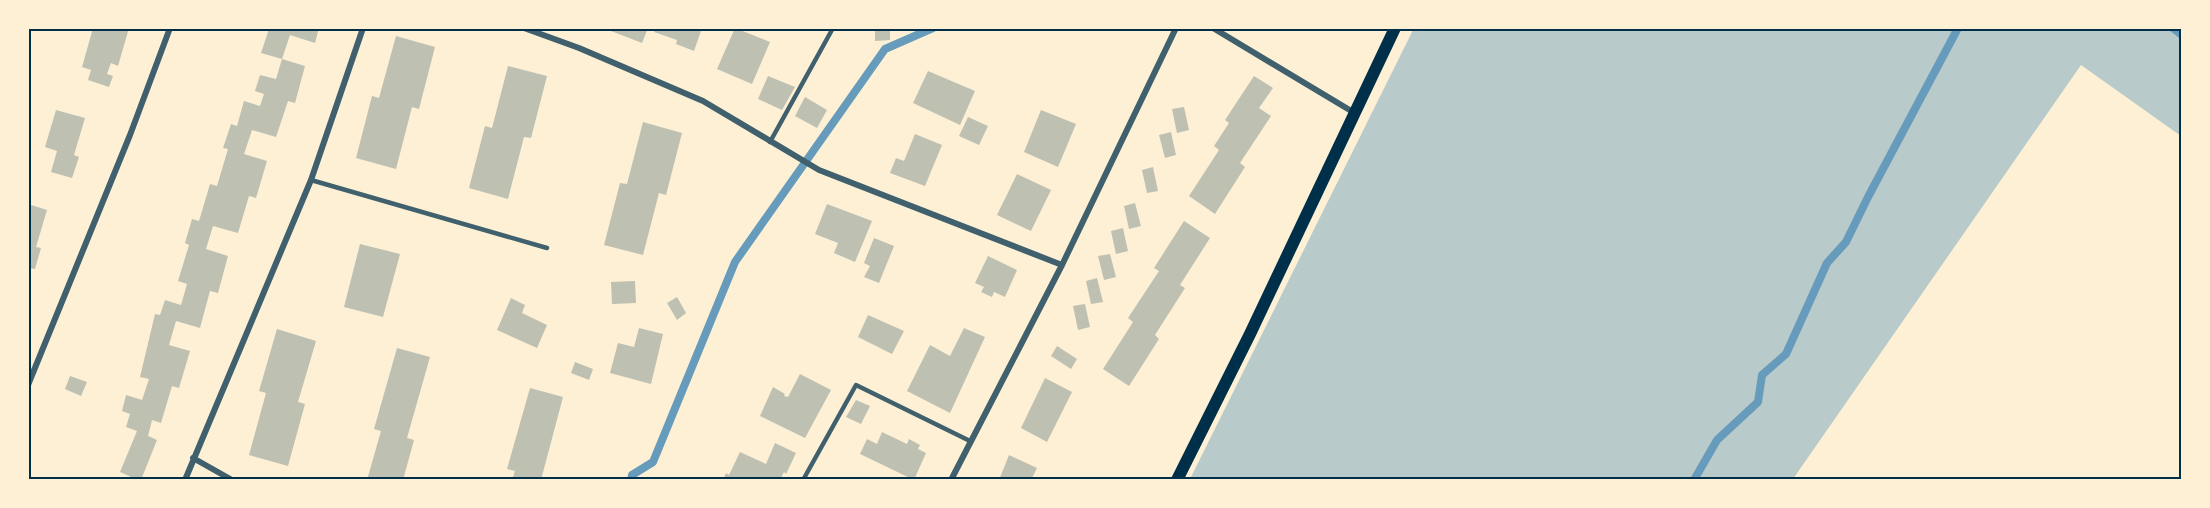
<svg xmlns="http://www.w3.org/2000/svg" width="2210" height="508" font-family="Manrope,sans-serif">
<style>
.green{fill:#b9caca}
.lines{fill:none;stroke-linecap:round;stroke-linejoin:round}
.stream{stroke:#669bbc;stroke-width:8}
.building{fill:#bec0b2}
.service{stroke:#3f606c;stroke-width:4.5}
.minor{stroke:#3f606c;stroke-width:6}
.secondary{stroke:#003049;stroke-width:12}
.neatline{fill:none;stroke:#003049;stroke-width:2}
</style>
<rect width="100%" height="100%" fill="#fdf0d5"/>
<path class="green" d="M 1414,28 L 2181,29 L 2181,136 L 2081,65 L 1793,479 L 1190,479 Z"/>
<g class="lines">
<path class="stream" d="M 2173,28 L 2182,35
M 631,480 L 632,475 L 653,462 L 735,262 L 885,49 L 933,28
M 1694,480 L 1717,440 L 1758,402 L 1762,375 L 1786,354 L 1827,263 L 1846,242 L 1868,197 L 1958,28"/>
</g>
<path class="building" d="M 93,28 L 129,28 L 118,66 L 111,63 L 107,74 L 113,76 L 109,87 L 88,80 L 91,70 L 82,67 Z
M 277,28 L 319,28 L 315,43 L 290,35 L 282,59 L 305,66 L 295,103 L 288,101 L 276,137 L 252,130 L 244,154 L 267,161 L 256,198 L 249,196 L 238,233 L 213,226 L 206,249 L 228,256 L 218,293 L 210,291 L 200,328 L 176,321 L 169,345 L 190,351 L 179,388 L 172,386 L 161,423 L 152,420 L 148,436 L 157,440 L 141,480 L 138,480 L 120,472 L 137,431 L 126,427 L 130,414 L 122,411 L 126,395 L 142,400 L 149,379 L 140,377 L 155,314 L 160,315 L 165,300 L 181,305 L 187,284 L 178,281 L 189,245 L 185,243 L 192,219 L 199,221 L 210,184 L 217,186 L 228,149 L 223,148 L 231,124 L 237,126 L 244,101 L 260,106 L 264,94 L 255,91 L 260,75 L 276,79 L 282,59 L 261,53 L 269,29 L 276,31 Z
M 612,28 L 648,28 L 642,43 L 611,31 Z
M 656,28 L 702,28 L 694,51 L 676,44 L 677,40 L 654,32 Z
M 735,28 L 770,42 L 752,84 L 717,69 Z
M 875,28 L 890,28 L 890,40 L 875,41 Z
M 396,36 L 435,47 L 419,109 L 412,107 L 396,169 L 356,158 L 372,96 L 379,98 Z
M 508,66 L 547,76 L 531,138 L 524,137 L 508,199 L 469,188 L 485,126 L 492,128 Z
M 928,71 L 975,91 L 960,125 L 913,103 Z
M 768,76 L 795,87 L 782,110 L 758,99 Z
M 1254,76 L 1273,88 L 1259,108 L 1271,116 L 1240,163 L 1245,167 L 1215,214 L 1189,196 L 1219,150 L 1214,146 L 1229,123 L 1225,120 Z
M 805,97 L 827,110 L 817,128 L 795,116 Z
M 1184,107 L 1189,130 L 1177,133 L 1172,109 Z
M 56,110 L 85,118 L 74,155 L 79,157 L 72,178 L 51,172 L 57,151 L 45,147 Z
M 1041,110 L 1076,124 L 1058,167 L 1024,152 Z
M 968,117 L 988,126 L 979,145 L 959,136 Z
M 643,122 L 682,133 L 666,195 L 659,193 L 643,255 L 604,245 L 620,183 L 627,184 Z
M 1171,132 L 1176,155 L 1165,158 L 1159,135 Z
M 915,134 L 942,145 L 925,186 L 890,173 L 896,158 L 904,161 Z
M 1153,167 L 1158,191 L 1147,193 L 1142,170 Z
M 1017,174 L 1051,190 L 1031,231 L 997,215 Z
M 1135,203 L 1141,226 L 1129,229 L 1124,206 Z
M 28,204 L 47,210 L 36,247 L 41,248 L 35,269 L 28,268 Z
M 827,204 L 872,221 L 855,262 L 834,253 L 838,243 L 815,234 Z
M 1184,221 L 1210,238 L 1180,285 L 1185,288 L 1155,335 L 1159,339 L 1129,386 L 1103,369 L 1133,322 L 1128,318 L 1159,271 L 1154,268 Z
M 1123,228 L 1128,251 L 1116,254 L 1111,231 Z
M 874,238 L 894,246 L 879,283 L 864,277 L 870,266 L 864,263 Z
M 360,244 L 400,254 L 383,317 L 344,307 Z
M 1110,254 L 1116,277 L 1104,280 L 1098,256 Z
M 988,256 L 1017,270 L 1005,297 L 994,292 L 992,297 L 981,292 L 984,287 L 975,283 Z
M 1097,278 L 1103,302 L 1091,304 L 1086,281 Z
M 635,281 L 636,303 L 612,304 L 611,282 Z
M 677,297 L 686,313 L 677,320 L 667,303 Z
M 511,298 L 525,305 L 522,313 L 547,325 L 537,348 L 497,330 Z
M 1085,304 L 1090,327 L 1078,330 L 1073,306 Z
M 868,315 L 904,331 L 892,354 L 858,337 Z
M 639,328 L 663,334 L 651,384 L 610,373 L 618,343 L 634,347 Z
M 964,328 L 985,337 L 950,413 L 907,391 L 930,345 L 950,356 Z
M 277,329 L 316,341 L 298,402 L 305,404 L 288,466 L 249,455 L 266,393 L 259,391 Z
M 1057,346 L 1077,359 L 1071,369 L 1051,356 Z
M 397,348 L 430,357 L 407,438 L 414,440 L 403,480 L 367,480 L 381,431 L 374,429 Z
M 575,362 L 593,369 L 589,380 L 571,373 Z
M 800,374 L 831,390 L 805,438 L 760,416 L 773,387 L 785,394 L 784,396 L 788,397 Z
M 70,376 L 87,382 L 81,396 L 65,389 Z
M 1045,378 L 1072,392 L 1047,442 L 1021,428 Z
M 530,388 L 563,397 L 541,480 L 512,480 L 515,471 L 507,469 Z
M 856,400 L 870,406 L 861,424 L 846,417 Z
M 882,432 L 907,444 L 909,439 L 920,445 L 918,449 L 926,453 L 914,480 L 860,454 L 867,439 L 877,444 Z
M 775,443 L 796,453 L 786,474 L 784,472 L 780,480 L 723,480 L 726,473 L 729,475 L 740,452 L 766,464 Z
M 1009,455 L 1037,468 L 1031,480 L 999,480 Z"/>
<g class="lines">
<path class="service" d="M 770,142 L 833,28
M 311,180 L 547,248
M 803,480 L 856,385 L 970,441"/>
<path class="minor" d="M 524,28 L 579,48 L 703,101 L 819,170 L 1062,265
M 1213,28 L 1353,112
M 28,385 L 130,135 L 170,28
M 193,458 L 232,480
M 185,480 L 311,180 L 363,28
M 951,480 L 1062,265 L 1176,28"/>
<path class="secondary" d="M 1177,480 L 1250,334 L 1395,28"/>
</g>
<rect width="2210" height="508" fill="none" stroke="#fdf0d5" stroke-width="60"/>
<rect x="30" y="30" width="2150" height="448" class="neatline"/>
</svg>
